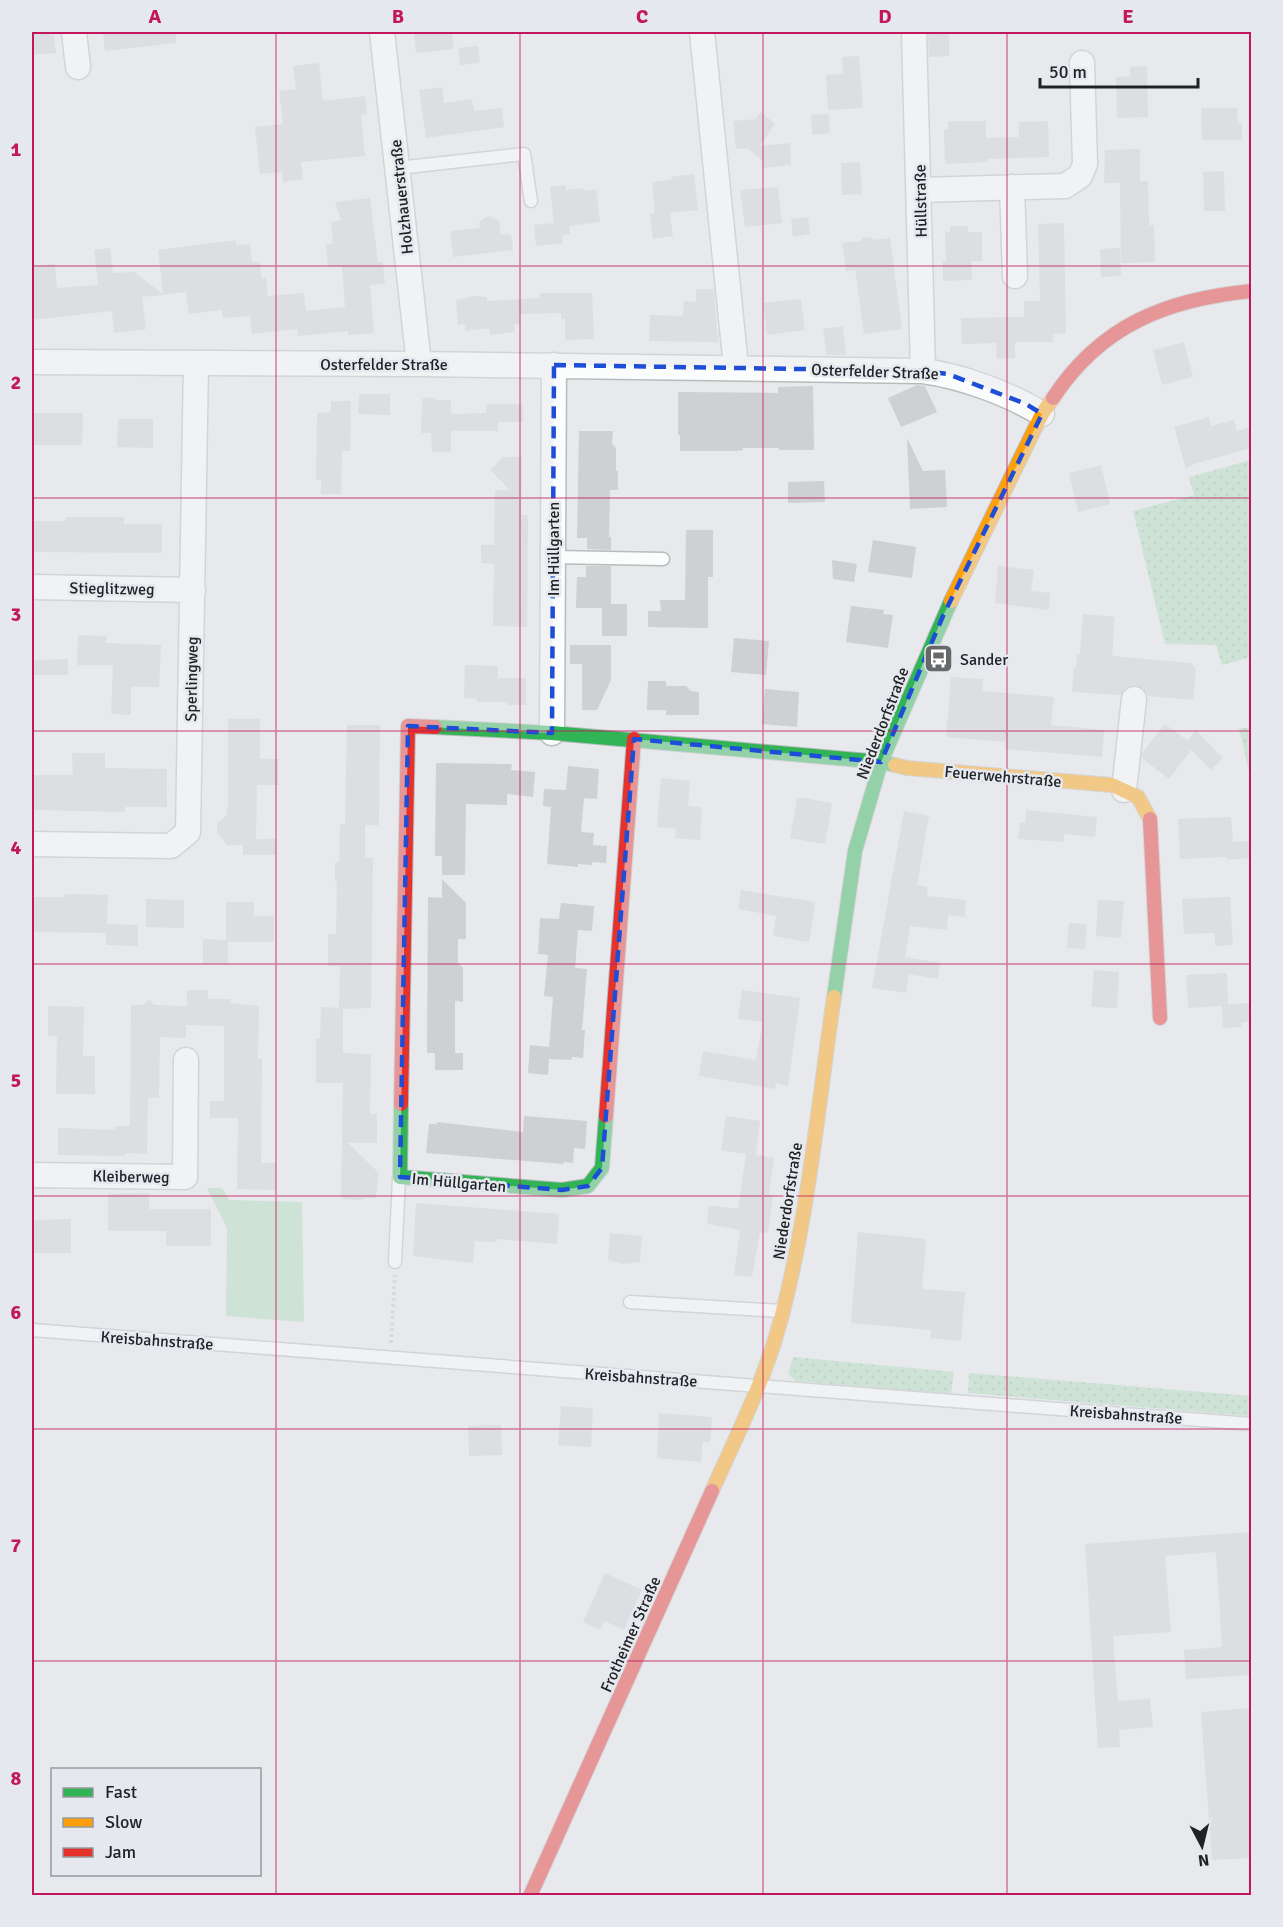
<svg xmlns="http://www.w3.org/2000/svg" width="1283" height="1927" font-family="Signika,sans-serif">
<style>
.grass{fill:url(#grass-dots)}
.park{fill:#afdab9}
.building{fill:#ced0d2}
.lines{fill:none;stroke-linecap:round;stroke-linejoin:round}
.lane-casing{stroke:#b9bbbd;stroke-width:15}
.street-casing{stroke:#b9bbbd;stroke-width:27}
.fast-casing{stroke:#b9bbbd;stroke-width:16}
.slow-casing{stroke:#b9bbbd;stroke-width:16}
.jam-casing{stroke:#b9bbbd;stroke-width:16}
.path{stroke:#c7c7c8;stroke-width:4;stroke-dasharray:3 3;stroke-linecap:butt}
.lane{stroke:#fbfcfc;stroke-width:12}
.street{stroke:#fbfcfc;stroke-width:24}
.fast{stroke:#30b455;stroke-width:14}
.slow{stroke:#ff9f0a;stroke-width:14}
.jam{stroke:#e5322d;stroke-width:14}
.marked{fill:none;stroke:#1d4ed8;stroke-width:4.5;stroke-dasharray:12 8;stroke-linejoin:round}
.grid{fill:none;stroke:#c2185b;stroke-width:1.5;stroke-opacity:0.55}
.labels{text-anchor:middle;stroke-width:5;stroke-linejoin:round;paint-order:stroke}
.street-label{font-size:16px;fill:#212224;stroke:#e5e8ee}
.poi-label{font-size:16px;fill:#212224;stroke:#e5e8ee;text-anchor:start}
.neatline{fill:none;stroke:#c2185b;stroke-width:2}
.grid-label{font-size:20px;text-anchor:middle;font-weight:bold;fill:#c2185b}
</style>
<defs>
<pattern id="grass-dots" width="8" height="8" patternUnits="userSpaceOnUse" patternTransform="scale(1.5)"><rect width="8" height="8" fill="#afdab9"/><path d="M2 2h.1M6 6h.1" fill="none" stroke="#96bb9f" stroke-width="1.8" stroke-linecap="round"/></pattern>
</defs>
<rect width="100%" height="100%" fill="#e7e9ec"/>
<path class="grass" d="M 1251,460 L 1251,657 L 1222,665 L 1216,645 L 1165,644 L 1133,511 L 1194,495 L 1189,477 Z
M 1239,728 L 1251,728 L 1251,781 Z
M 793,1357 L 954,1372 L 951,1394 L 796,1381 L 788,1374 Z
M 969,1373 L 1251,1396 L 1251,1416 L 968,1393 Z"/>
<path class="park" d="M 207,1188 L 222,1188 L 229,1200 L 302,1202 L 304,1322 L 226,1316 L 227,1228 Z"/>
<path class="building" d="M 32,32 L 49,32 L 50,35 L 54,34 L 56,53 L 32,55 Z
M 103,32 L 176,32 L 176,43 L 105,51 Z
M 414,32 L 452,32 L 454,49 L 416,53 Z
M 928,32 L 949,32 L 949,56 L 929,57 Z
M 478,46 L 480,63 L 460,65 L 458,48 Z
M 859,56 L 863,108 L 828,110 L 826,75 L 843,74 L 842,57 Z
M 319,63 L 323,101 L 365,96 L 367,114 L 361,115 L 365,156 L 301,162 L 303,179 L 283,182 L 282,172 L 260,174 L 255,127 L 283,124 L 279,91 L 296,89 L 293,66 Z
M 1147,66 L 1148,117 L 1117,118 L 1116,77 L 1130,76 L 1130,67 Z
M 442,87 L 444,103 L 472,99 L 474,111 L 502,108 L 504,127 L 426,138 L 419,90 Z
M 1201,108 L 1237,108 L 1238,123 L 1242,123 L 1242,140 L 1202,140 Z
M 761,112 L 775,124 L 759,146 L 790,143 L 791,165 L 763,168 L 762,160 L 747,148 L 736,149 L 733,121 L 755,119 Z
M 829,114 L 830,133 L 812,135 L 811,115 Z
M 948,121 L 986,121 L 986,138 L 1019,137 L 1019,122 L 1048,121 L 1049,157 L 987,159 L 987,162 L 945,164 L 944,129 L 948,129 Z
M 1140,149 L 1140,181 L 1148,181 L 1149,225 L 1154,225 L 1155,262 L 1121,263 L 1120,183 L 1104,183 L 1105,150 Z
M 860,162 L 862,194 L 842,195 L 841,163 Z
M 1224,171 L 1225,211 L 1204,211 L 1203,172 Z
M 694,174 L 698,210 L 670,213 L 673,236 L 653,239 L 650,214 L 655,213 L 652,182 L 672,180 L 671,177 Z
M 566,185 L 566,190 L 584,188 L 585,191 L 596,189 L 600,222 L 569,226 L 570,234 L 562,235 L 563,243 L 536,246 L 534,225 L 554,223 L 550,187 Z
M 778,187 L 782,223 L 745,227 L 740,190 Z
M 370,198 L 378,262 L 383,262 L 385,284 L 370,285 L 374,333 L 348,335 L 348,331 L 298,336 L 297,329 L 252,334 L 250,316 L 223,318 L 222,310 L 189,314 L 186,292 L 142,297 L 146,329 L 114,333 L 112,311 L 32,320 L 32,266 L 55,264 L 57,288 L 98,285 L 94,250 L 110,248 L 113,273 L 134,272 L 163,294 L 158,250 L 236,240 L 236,245 L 250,244 L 252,262 L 260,262 L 262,279 L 266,278 L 268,296 L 304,293 L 306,311 L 345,307 L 342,266 L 328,267 L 326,244 L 333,243 L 331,222 L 341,220 L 335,202 Z
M 488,216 L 499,221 L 501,235 L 511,234 L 513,250 L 453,257 L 450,231 L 480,228 L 479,222 Z
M 808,217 L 810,234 L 793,237 L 791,219 Z
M 1064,223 L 1066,333 L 1053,334 L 1053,342 L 1015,342 L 1015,358 L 997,359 L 996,343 L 962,344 L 961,318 L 1024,317 L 1024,301 L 1040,301 L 1038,224 Z
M 950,226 L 968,226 L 968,232 L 982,232 L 982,261 L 971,261 L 972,280 L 943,281 L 943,261 L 946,261 L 945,232 L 950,232 Z
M 870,237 L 874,240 L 890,238 L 902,329 L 864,334 L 855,270 L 846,271 L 842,243 L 861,241 L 863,238 Z
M 1120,248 L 1121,276 L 1101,277 L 1100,249 Z
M 696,289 L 714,289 L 718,342 L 649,341 L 650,315 L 683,316 L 684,301 L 696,302 Z
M 540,293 L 592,293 L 594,339 L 565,340 L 565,319 L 561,319 L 561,313 L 519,314 L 521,324 L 514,325 L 515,332 L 490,335 L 489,328 L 465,331 L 465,324 L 458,325 L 456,300 L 474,296 L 487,297 L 487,301 L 508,300 L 540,298 Z
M 801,299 L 805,330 L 767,335 L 763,303 Z
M 843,326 L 846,355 L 827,355 L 823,329 Z
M 1184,342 L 1193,377 L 1162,385 L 1153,350 Z
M 917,385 L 925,386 L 937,412 L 901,427 L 888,398 Z
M 813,386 L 814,450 L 779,450 L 779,448 L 743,448 L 743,450 L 736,451 L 680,451 L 680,435 L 678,435 L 678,392 L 778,393 L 778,387 Z
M 359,394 L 390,394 L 390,415 L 358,414 Z
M 430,397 L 436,400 L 451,400 L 451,414 L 486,413 L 487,404 L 523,404 L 523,422 L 498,422 L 498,431 L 451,431 L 451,452 L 432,452 L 431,433 L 421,433 L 422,399 Z
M 331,401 L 351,401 L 350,451 L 342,451 L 341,494 L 321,494 L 321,480 L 316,480 L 317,413 L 331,412 Z
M 34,413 L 83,413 L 82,445 L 33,445 Z
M 1209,417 L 1211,426 L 1234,420 L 1237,431 L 1251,427 L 1251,448 L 1194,464 L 1186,469 L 1174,427 Z
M 118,419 L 153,419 L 153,448 L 117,447 Z
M 579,431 L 613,431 L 612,444 L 616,448 L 616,471 L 618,471 L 618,490 L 610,490 L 609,537 L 611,537 L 611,550 L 587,549 L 587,538 L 577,538 Z
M 907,438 L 923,471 L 945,470 L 947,507 L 910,509 Z
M 503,457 L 522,457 L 521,515 L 528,515 L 527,627 L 493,626 L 494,564 L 481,563 L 481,545 L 494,545 L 495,490 L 510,490 L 490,470 Z
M 1101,465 L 1110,504 L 1078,512 L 1069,473 Z
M 824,481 L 825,502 L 788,503 L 788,482 Z
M 66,517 L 124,517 L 124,524 L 162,524 L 162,553 L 32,552 L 32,521 L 66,521 Z
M 686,530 L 713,530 L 713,577 L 708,577 L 708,628 L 648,627 L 648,611 L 661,611 L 660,600 L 685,600 Z
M 873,540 L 916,547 L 912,578 L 868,572 Z
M 832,560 L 857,564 L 854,582 L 833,579 Z
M 586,566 L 611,566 L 611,604 L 627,604 L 627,636 L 602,636 L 602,608 L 576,608 L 577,577 L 586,577 Z
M 998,566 L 1034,570 L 1031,591 L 1050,593 L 1049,610 L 995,603 Z
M 851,606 L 884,610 L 883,614 L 893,615 L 888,648 L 846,642 Z
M 1083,614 L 1115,617 L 1112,656 L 1191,663 L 1196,669 L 1193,700 L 1148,696 L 1143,688 L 1135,685 L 1128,686 L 1121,695 L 1072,692 L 1074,667 L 1076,667 L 1077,653 L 1080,654 Z
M 78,635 L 107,636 L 106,643 L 161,645 L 159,687 L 131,687 L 131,715 L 111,714 L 113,665 L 77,665 Z
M 734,638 L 769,641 L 766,675 L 731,672 Z
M 570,645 L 611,645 L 611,680 L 597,710 L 582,710 L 582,664 L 570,664 Z
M 68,659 L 68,675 L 32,675 L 32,660 Z
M 465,665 L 498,666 L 498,678 L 526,678 L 526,705 L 507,705 L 507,702 L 477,702 L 477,699 L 464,698 Z
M 951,677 L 983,679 L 982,691 L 1054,697 L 1051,725 L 1104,730 L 1102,757 L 1005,749 L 1006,742 L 946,737 Z
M 648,681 L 666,681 L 666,686 L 686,686 L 691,691 L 699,692 L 699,715 L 666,715 L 666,710 L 647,710 Z
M 765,689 L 799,692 L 797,727 L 762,724 Z
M 228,719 L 260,719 L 260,759 L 278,759 L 278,785 L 257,785 L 256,839 L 276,839 L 276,855 L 243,855 L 243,845 L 227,845 L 217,833 L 217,824 L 226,816 L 228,804 Z
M 1165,724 L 1188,741 L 1196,730 L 1223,758 L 1211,770 L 1191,750 L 1169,779 L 1142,758 L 1142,753 Z
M 347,725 L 380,725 L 379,825 L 365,825 L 365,858 L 373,858 L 371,1008 L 343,1009 L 343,1053 L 371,1054 L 370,1114 L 377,1114 L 377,1143 L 348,1143 L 379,1173 L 376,1198 L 363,1198 L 363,1200 L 341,1199 L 343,1083 L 316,1083 L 316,1039 L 320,1039 L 321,1007 L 339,1008 L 340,966 L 328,966 L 328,934 L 336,934 L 337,882 L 335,882 L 335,862 L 339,862 L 340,824 L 345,824 Z
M 72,753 L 105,753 L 105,768 L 167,769 L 167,807 L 125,807 L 125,812 L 32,810 L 32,775 L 73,775 Z
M 436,763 L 512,764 L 511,770 L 535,772 L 533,797 L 507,794 L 507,805 L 466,804 L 465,875 L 442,875 L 442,856 L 435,856 Z
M 568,766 L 599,769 L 597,799 L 584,798 L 581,832 L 594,833 L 593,845 L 607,846 L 606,863 L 592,862 L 592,865 L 578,864 L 578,867 L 547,864 L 551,807 L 543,806 L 544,789 L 566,790 Z
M 661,778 L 690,781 L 688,806 L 702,807 L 700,840 L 675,838 L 676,829 L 657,827 Z
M 797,797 L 832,803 L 825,844 L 790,838 Z
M 1026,810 L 1097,817 L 1095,837 L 1064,834 L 1063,842 L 1018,839 L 1020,823 L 1025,823 Z
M 904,811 L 929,816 L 917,885 L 928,887 L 927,896 L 966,900 L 965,917 L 948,915 L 947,930 L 910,926 L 905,957 L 940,963 L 938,979 L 909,974 L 906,993 L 872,988 Z
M 1231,817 L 1233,842 L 1251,841 L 1251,858 L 1227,860 L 1227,857 L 1180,859 L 1178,819 Z
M 442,879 L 466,903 L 466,939 L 458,939 L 458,963 L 463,968 L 463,1002 L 455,1001 L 455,1053 L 463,1053 L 463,1070 L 435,1070 L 435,1053 L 427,1053 L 428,897 L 442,898 Z
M 741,890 L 815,902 L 809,942 L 773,936 L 776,916 L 738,909 Z
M 65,894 L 108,895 L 107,924 L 138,925 L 138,946 L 106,945 L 106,933 L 32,932 L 32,897 L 65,897 Z
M 1230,897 L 1233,945 L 1215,946 L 1215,933 L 1184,934 L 1182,899 Z
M 146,899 L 184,900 L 184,928 L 146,927 Z
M 1098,900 L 1124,901 L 1121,938 L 1096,936 Z
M 226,902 L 254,902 L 254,916 L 274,916 L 274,942 L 228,942 L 228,964 L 203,964 L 203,939 L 226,940 Z
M 561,903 L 594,906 L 592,931 L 578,930 L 575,968 L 587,969 L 582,1030 L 585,1030 L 583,1058 L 572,1057 L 571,1060 L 549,1059 L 548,1075 L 528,1073 L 530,1045 L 549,1047 L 553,997 L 544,996 L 548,955 L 538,954 L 540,918 L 559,919 Z
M 1069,923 L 1087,924 L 1085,949 L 1067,948 Z
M 1094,970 L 1119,972 L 1117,1008 L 1091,1007 Z
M 1227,973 L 1228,1004 L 1251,1003 L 1251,1022 L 1241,1022 L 1242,1027 L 1223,1028 L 1222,1006 L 1188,1008 L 1186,975 Z
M 187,990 L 208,990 L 208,999 L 230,999 L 231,1003 L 259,1006 L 258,1059 L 262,1059 L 261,1163 L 276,1163 L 276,1190 L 237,1189 L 238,1118 L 210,1118 L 210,1101 L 224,1101 L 224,1026 L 186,1025 L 186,1038 L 160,1037 L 159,1098 L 148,1098 L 147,1154 L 125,1153 L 125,1156 L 58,1155 L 58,1128 L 115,1130 L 115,1126 L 130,1126 L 131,1005 L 143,1005 L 149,999 L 154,1005 L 187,1006 Z
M 742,990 L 800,998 L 788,1086 L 776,1083 L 775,1089 L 699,1076 L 703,1051 L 756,1060 L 763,1022 L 738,1019 Z
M 48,1006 L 84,1007 L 83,1056 L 95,1056 L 95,1094 L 56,1094 L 57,1036 L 48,1036 Z
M 524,1116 L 587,1121 L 585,1149 L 574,1148 L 573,1163 L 564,1162 L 563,1164 L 426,1153 L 429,1124 L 437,1124 L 437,1122 L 523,1132 Z
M 726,1116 L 760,1121 L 756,1155 L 774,1158 L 769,1194 L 773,1195 L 768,1233 L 760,1232 L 752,1277 L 734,1275 L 740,1230 L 707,1224 L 709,1205 L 738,1209 L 746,1154 L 721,1150 Z
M 149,1193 L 149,1209 L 211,1209 L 211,1246 L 166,1246 L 166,1231 L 108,1231 L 108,1194 Z
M 416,1203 L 559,1214 L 557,1244 L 497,1239 L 497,1242 L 475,1241 L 473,1263 L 413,1256 Z
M 71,1219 L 71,1253 L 33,1253 L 33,1220 Z
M 858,1232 L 926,1239 L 922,1289 L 965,1292 L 961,1341 L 930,1338 L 931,1330 L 851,1323 Z
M 610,1233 L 642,1236 L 640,1262 L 624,1264 L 608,1260 Z
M 561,1406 L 593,1408 L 591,1447 L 558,1445 Z
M 659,1413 L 712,1417 L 710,1442 L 703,1442 L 701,1462 L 657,1458 Z
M 501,1425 L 502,1455 L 469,1456 L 468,1426 Z
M 1251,1532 L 1251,1675 L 1186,1679 L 1184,1650 L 1222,1647 L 1216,1552 L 1165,1556 L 1171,1632 L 1113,1636 L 1118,1701 L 1150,1699 L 1153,1727 L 1119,1730 L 1120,1747 L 1098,1748 L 1085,1544 Z
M 605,1573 L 642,1590 L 624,1630 L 605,1621 L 600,1630 L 583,1622 Z
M 1251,1708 L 1251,1858 L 1212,1860 L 1201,1712 Z"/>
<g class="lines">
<defs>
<path id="lane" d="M 398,168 L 524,154 L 531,201
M 553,557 L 663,559
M 395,1262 L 399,1178
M 630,1302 L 781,1311
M 32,1330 L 1252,1424"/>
<path id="street" d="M 74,32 L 78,67
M 382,32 L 419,364
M 702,32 L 736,367
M 914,32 L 923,371
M 1012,187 L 1015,276
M 920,190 L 1065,186 L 1080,176 L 1085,164 L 1082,63
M 32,362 L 419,364 L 923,371 C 961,376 1010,394 1042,414
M 32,587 L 193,590
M 552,733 L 554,365
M 1124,790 L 1134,699
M 32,844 L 171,846 L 188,832 L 196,363
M 32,1175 L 185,1177 L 186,1060"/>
<path id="fast" d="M 435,727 L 552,733 L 881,762 L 895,765
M 834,997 L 855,851 L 881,762 L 951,601
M 401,1104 L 400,1177 L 562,1190 L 588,1186 L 602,1168 L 606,1116"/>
<path id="slow" d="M 951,601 L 1042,414 L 1053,398
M 895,765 L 907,768 L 1112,785 L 1138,797 L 1150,819
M 712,1491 C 736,1437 763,1384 779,1326 C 808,1221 818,1105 834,997"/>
<path id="jam" d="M 1053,398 C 1101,325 1167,299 1252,291
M 1150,819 L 1160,1018
M 401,1104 L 408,726 L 435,727
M 606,1116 L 634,739
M 530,1896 L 712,1491"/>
</defs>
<use href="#lane" class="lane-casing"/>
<use href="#street" class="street-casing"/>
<use href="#fast" class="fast-casing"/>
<use href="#slow" class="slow-casing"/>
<use href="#jam" class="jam-casing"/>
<path class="path" d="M 391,1343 L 395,1275"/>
<use href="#lane" class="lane"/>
<use href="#street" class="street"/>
<use href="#fast" class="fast"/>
<use href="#slow" class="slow"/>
<use href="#jam" class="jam"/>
</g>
<path d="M0 0H1283V1927H0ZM 554,365 L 923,371 L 948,374 L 1026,404 L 1042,414 L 943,616 L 881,762 L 634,739 L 602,1168 L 588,1186 L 562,1190 L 400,1177 L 408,726 L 552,733 Z" fill="#e7e9ec" fill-opacity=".55" fill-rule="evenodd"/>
<path class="marked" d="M 554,365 L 923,371 L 948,374 L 1026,404 L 1042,414 L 943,616 L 881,762 L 634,739 L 602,1168 L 588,1186 L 562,1190 L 400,1177 L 408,726 L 552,733 Z"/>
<path class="grid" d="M 276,32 L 276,1896M 520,32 L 520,1896M 763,32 L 763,1896M 1007,32 L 1007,1896M 32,266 L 1252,266M 32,498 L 1252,498M 32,731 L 1252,731M 32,964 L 1252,964M 32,1196 L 1252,1196M 32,1429 L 1252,1429M 32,1661 L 1252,1661"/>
<defs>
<symbol id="bus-square" viewBox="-11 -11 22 22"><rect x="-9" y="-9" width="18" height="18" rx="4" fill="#66686a" stroke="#e5e8ee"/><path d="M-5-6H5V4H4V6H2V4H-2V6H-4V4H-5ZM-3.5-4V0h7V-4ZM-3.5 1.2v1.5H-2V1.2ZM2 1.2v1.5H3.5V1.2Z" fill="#fff"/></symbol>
</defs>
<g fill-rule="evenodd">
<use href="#bus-square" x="922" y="642" width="33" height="33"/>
</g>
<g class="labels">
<g class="street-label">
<text transform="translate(401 197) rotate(-96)" y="6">Holzhauerstraße</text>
<text transform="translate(920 201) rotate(-91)" y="6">Hüllstraße</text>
<text x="384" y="370">Osterfelder Straße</text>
<text transform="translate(875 371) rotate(2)" y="6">Osterfelder Straße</text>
<text transform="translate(553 549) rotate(-90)" y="6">Im Hüllgarten</text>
<text transform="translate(112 588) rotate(1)" y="6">Stieglitzweg</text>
<text transform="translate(191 679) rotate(-89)" y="6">Sperlingweg</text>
<text transform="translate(882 723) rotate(-69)" y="6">Niederdorfstraße</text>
<text transform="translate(1003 776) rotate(5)" y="6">Feuerwehrstraße</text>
<text transform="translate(131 1176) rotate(1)" y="6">Kleiberweg</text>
<text transform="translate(459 1182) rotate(5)" y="6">Im Hüllgarten</text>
<text transform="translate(787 1201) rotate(-81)" y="6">Niederdorfstraße</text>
<text transform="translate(157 1340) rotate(4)" y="6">Kreisbahnstraße</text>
<text transform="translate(641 1377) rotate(4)" y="6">Kreisbahnstraße</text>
<text transform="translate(1126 1414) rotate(4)" y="6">Kreisbahnstraße</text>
<text transform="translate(630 1634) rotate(-66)" y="6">Frotheimer Straße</text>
</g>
<g class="poi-label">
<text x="960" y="665">Sander</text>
</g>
</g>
<rect width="1283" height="1927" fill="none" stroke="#e5e8ee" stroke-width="66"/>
<rect x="51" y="1768" width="210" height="108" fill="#e5e8ee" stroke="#97999d" stroke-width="1.5"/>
<rect x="63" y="1788" width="30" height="9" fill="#30b455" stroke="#97999d" stroke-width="1.5"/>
<text x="105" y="1798" font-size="18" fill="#212224">Fast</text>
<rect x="63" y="1818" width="30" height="9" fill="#ff9f0a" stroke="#97999d" stroke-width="1.5"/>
<text x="105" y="1828" font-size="18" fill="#212224">Slow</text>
<rect x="63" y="1848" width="30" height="9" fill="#e5322d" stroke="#97999d" stroke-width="1.5"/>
<text x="105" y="1858" font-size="18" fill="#212224">Jam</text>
<g transform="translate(1202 1846) rotate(173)" stroke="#e5e8ee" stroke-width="4.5" paint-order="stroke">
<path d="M0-4.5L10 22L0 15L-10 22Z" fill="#212224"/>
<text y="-9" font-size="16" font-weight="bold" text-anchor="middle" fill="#212224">N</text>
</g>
<path d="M1040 78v9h158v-9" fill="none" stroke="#212224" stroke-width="3"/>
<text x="1049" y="78" font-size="18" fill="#212224" stroke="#e5e8ee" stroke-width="4.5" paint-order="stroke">50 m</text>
<rect x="33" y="33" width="1217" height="1861" class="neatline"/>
<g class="grid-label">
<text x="155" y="23">A</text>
<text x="398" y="23">B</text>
<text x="642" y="23">C</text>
<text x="885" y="23">D</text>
<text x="1128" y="23">E</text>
<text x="16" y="156">1</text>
<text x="16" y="389">2</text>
<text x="16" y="621">3</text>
<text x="16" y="854">4</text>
<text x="16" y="1087">5</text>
<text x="16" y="1319">6</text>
<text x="16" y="1552">7</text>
<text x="16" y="1785">8</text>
</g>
</svg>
